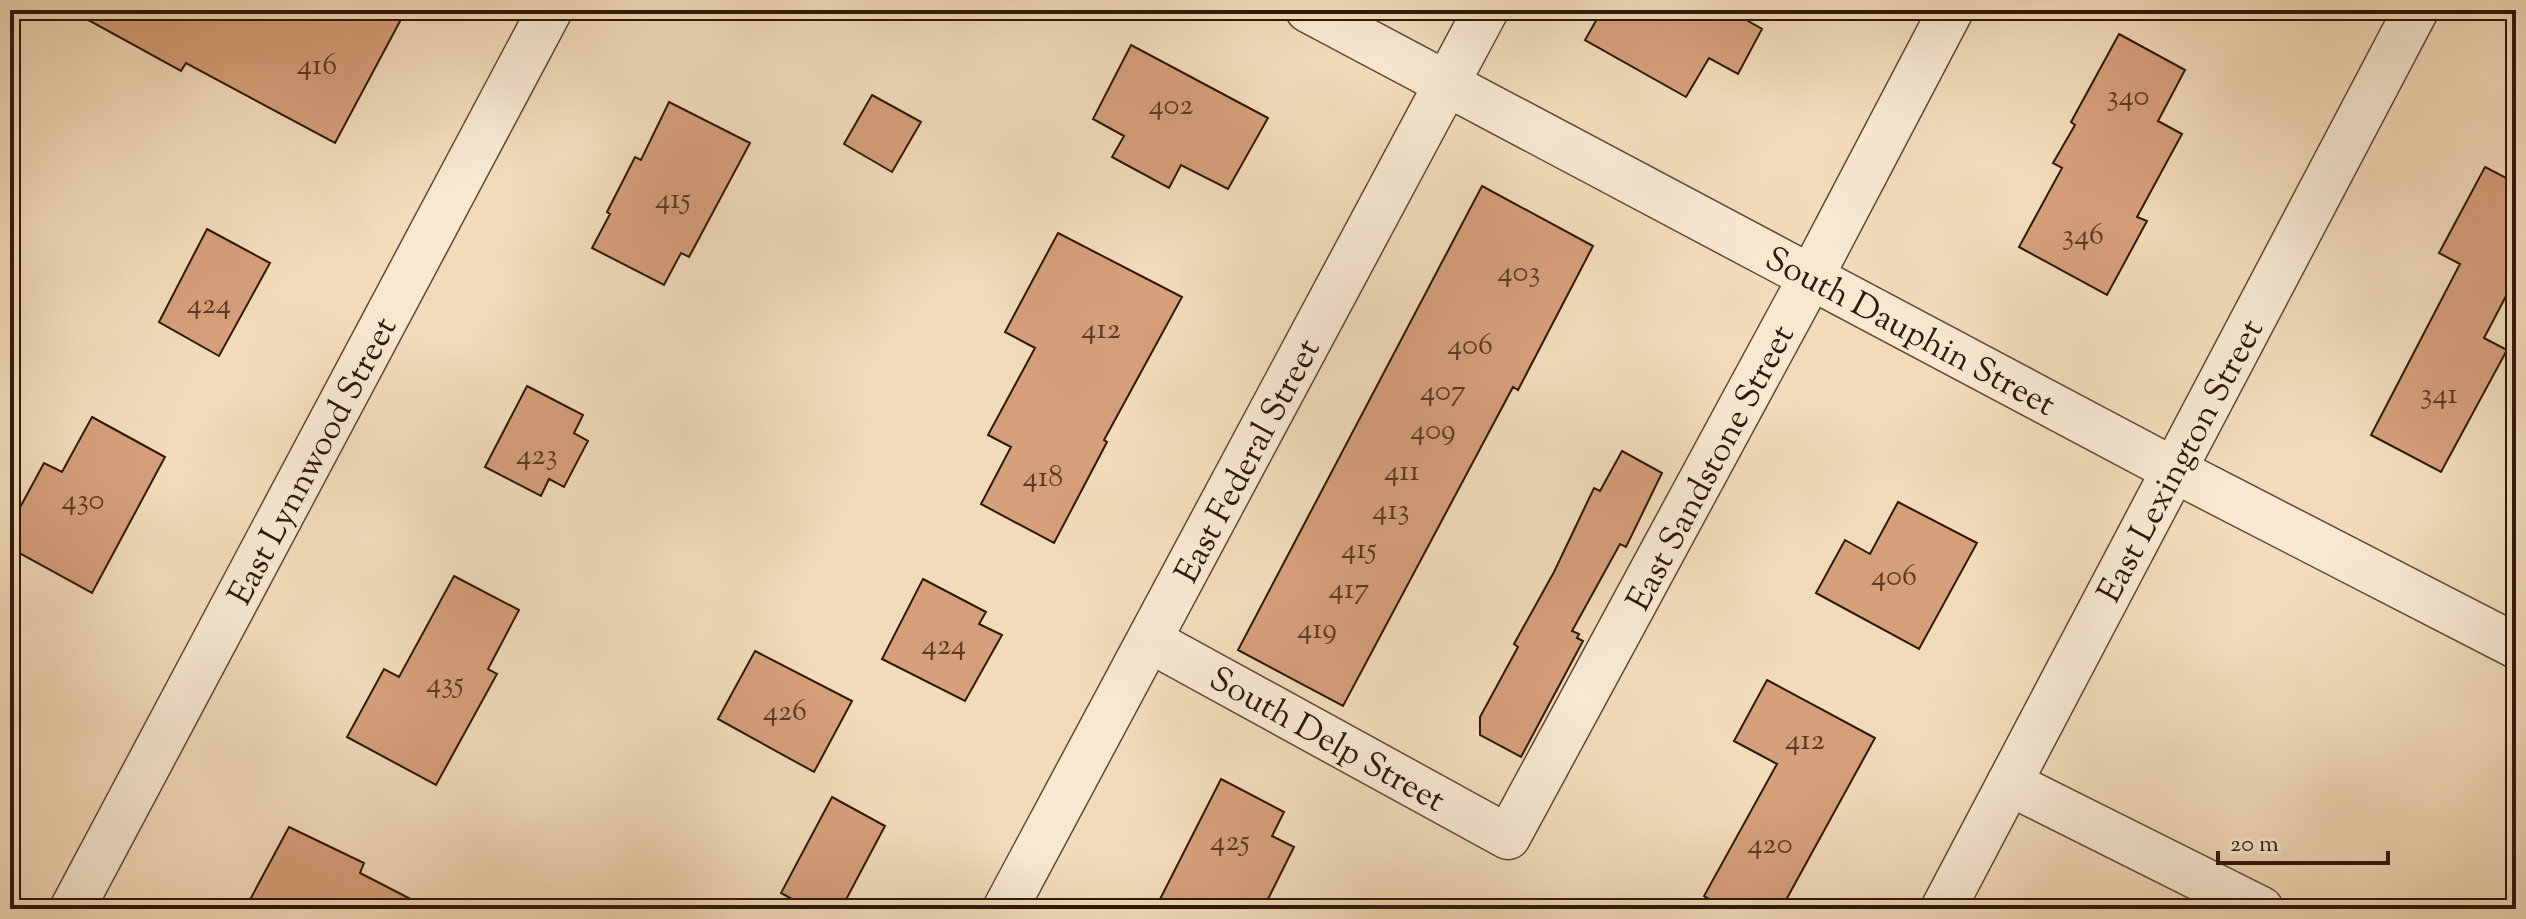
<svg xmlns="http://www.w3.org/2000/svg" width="2526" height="919" font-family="'Sorts Mill Goudy',serif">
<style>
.building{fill:#d59f7a;stroke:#2e1809;stroke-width:2}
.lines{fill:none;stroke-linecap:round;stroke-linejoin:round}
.minor-casing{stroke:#5f4935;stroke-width:47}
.minor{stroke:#f7e8d2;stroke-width:44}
.labels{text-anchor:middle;stroke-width:6;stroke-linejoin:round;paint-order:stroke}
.number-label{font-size:30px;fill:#583a25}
.street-label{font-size:34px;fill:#2e1809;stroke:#f7e8d2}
</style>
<rect width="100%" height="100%" fill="#f2dbb9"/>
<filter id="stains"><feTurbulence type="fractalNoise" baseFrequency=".0025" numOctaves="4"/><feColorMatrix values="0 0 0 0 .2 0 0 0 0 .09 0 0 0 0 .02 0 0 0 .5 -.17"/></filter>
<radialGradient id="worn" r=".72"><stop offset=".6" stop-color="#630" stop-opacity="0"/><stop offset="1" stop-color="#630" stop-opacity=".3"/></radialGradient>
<path class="building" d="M 70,10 L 406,10 L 335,143 L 186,63 L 181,71 Z
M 1602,10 L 1736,10 L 1734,13 L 1762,29 L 1738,74 L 1709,58 L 1686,97 L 1585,40 Z
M 2119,34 L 2185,70 L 2158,121 L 2182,134 L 2137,217 L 2147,221 L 2107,295 L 2019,247 L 2062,168 L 2053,163 L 2075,125 L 2071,122 Z
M 1131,45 L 1268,118 L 1228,189 L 1181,165 L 1169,188 L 1112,157 L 1124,136 L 1093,119 Z
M 872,95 L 921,122 L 892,172 L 844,144 Z
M 669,102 L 750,143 L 689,257 L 681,253 L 664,285 L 592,248 L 610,214 L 607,212 L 635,157 L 641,160 Z
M 2485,167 L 2516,183 L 2516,277 L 2484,338 L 2507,350 L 2441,472 L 2371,435 L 2460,264 L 2439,253 Z
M 1482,186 L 1593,246 L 1518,390 L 1513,387 L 1343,706 L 1238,650 Z
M 207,229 L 270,263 L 219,356 L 159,322 Z
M 1058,233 L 1182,297 L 1104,440 L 1107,442 L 1054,543 L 981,504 L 1011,447 L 988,435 L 1035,348 L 1005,332 Z
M 527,386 L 583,415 L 574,433 L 588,441 L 564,487 L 549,479 L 541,496 L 485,467 Z
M 92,417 L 165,457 L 92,593 L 10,548 L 10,526 L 44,463 L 62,472 Z
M 1622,451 L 1662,473 L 1626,547 L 1620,544 L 1572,631 L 1579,634 L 1577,638 L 1583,641 L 1521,757 L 1480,735 L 1480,717 L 1518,647 L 1514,644 L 1554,572 L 1594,488 L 1600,491 Z
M 1898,502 L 1977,543 L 1919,649 L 1816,593 L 1845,540 L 1870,554 Z
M 454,576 L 519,610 L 488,669 L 497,674 L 436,785 L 347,737 L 384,669 L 399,677 Z
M 923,579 L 986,612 L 979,624 L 1002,635 L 965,701 L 882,659 Z
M 755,651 L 852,701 L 814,772 L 718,719 Z
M 1767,680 L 1875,738 L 1781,909 L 1727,909 L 1704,896 L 1777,764 L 1734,741 Z
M 1221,779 L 1284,812 L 1272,836 L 1294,847 L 1263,909 L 1155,909 Z
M 832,797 L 885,826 L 841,909 L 810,909 L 781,893 Z
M 289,827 L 364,863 L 360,873 L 430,909 L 245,909 Z"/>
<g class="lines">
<defs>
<path id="minor" d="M 1308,10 L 2174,470 L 2516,646
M 1149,640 L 1508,837 L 1811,277 L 1951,10
M 2009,783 L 2261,909
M 72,909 L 550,10
M 1005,909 L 1486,10
M 1943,909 L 2416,10"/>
</defs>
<use href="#minor" class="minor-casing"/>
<use href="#minor" class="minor"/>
</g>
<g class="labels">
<g class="number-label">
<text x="317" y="74">416</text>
<text x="2128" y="105">340</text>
<text x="1171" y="114">402</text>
<text x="673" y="208">415</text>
<text x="2083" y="244">346</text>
<text x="1519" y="281">403</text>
<text x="209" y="313">424</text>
<text x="1101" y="338">412</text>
<text x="1470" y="354">406</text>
<text x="1443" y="400">407</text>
<text x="2439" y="403">341</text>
<text x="1433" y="439">409</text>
<text x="537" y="464">423</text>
<text x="1402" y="480">411</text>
<text x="1043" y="486">418</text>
<text x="83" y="509">430</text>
<text x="1391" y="519">413</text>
<text x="1359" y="558">415</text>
<text x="1894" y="585">406</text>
<text x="1349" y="598">417</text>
<text x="1317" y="638">419</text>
<text x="944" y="654">424</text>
<text x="445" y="692">435</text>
<text x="785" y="720">426</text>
<text x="1805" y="749">412</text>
<text x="1230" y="850">425</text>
<text x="1770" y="853">420</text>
</g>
<g class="street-label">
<text transform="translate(1911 330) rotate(28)" y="12">South Dauphin Street</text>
<text transform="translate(311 460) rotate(-62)" y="12">East Lynnwood Street</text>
<text transform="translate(1246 460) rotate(-62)" y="12">East Federal Street</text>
<text transform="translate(2179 460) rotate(-62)" y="12">East Lexington Street</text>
<text transform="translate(1709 467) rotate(-62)" y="12">East Sandstone Street</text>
<text transform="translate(1328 738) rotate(29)" y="12">South Delp Street</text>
</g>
</g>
<rect width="2526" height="919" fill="none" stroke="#f2dbb9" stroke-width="40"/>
<rect x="12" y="12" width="2502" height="895" fill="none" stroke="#2e1809" stroke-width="4"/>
<rect x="20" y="20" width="2486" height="879" fill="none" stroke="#2e1809" stroke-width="2"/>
<path d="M2218 851v12h170v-12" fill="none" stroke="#2e1809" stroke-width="4"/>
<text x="2230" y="851" font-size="24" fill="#2e1809" stroke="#f7e8d2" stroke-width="6" paint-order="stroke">20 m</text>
<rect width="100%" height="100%" filter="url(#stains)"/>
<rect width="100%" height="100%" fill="url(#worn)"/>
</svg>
